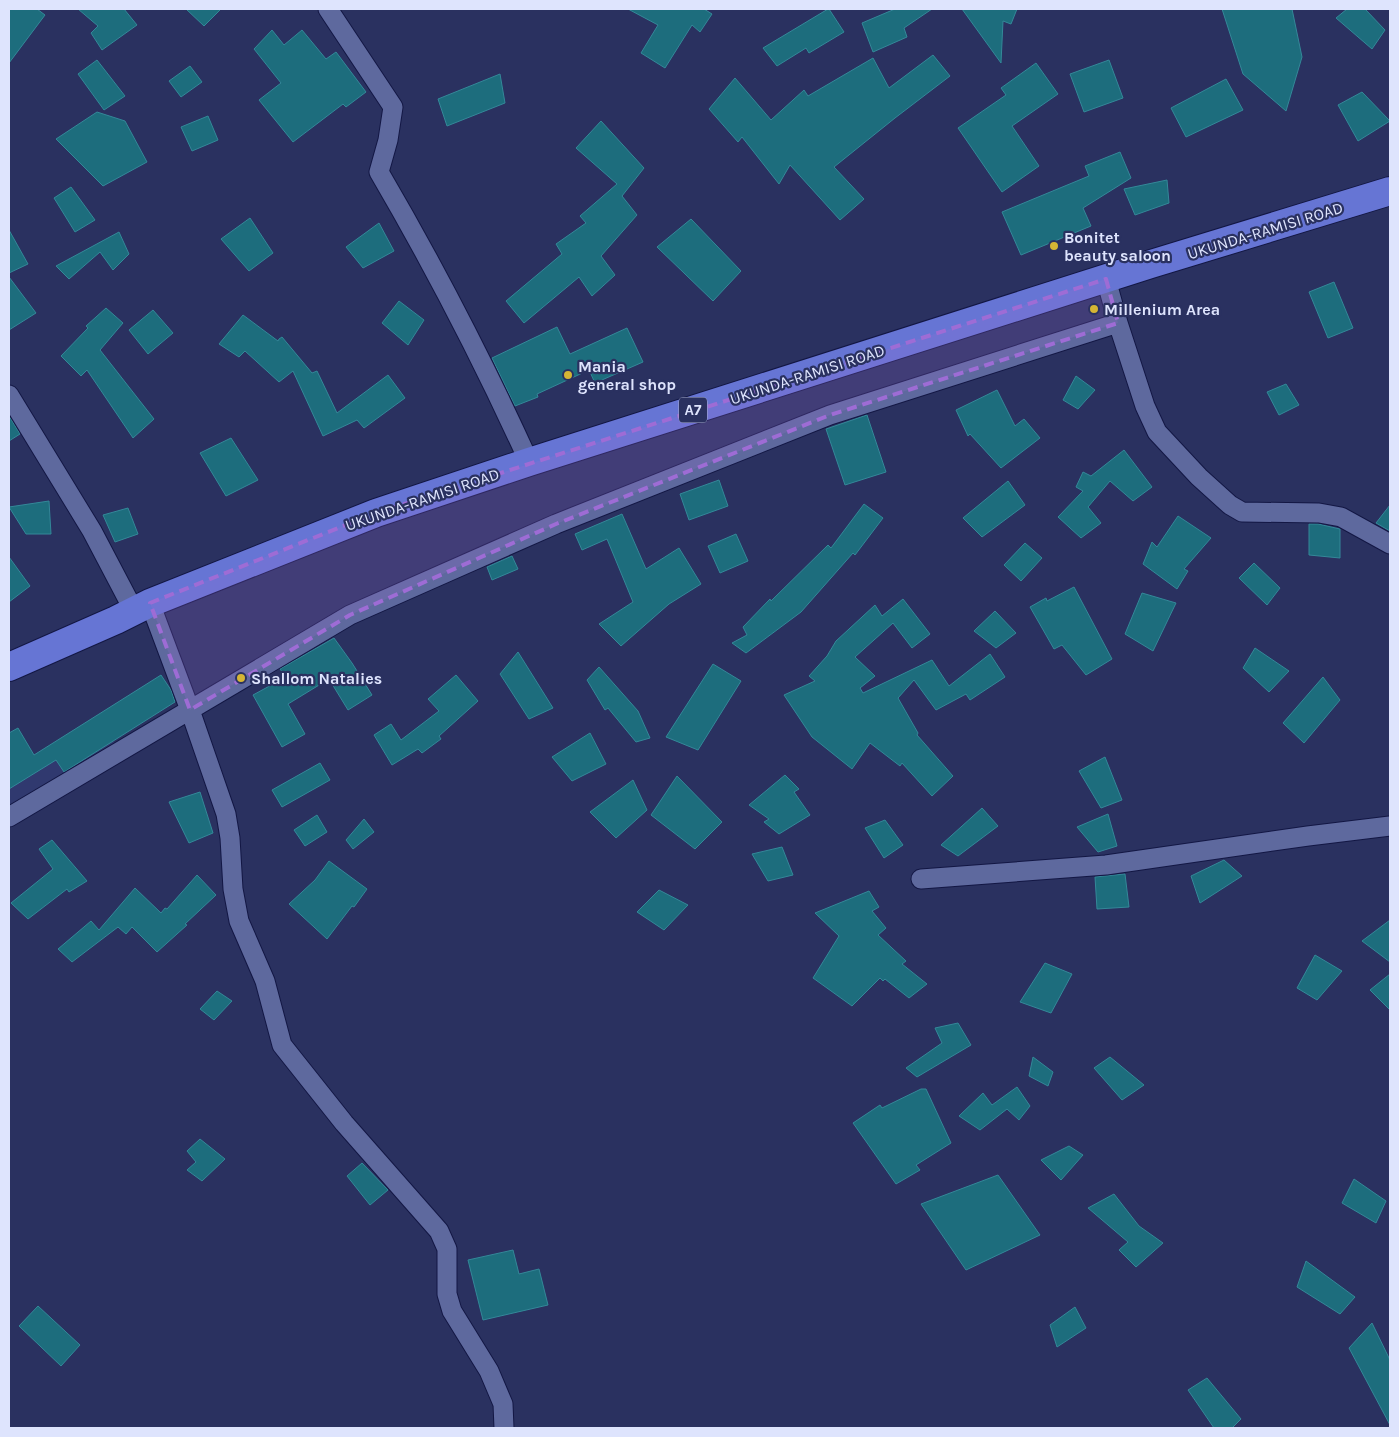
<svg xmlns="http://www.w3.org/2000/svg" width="1399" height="1437" font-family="Karla,sans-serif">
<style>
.built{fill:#30396f}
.building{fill:#1d6d7d;stroke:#348899}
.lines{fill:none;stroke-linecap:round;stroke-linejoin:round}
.minor-casing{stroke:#131744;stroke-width:21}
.trunk-casing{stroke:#131744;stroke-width:30}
.minor{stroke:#5e699e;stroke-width:19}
.trunk{stroke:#6675d4;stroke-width:28}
.marked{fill:#9e6cd5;fill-opacity:0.2;stroke:#9e6cd5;stroke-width:4;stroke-dasharray:10 6;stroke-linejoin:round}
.poi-dot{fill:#d5b534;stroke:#2a3160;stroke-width:2}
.labels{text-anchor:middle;stroke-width:4.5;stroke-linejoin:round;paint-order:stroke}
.shield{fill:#2a3160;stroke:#a8aece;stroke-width:1}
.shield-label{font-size:15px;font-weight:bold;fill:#dee4fd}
.street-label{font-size:16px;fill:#dee4fd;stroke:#2a3160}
.poi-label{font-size:16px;font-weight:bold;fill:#dee4fd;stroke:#2a3160;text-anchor:start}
</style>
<rect width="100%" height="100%" fill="#2a3160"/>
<path class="built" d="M 109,732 L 120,754 L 9,807 L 9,781 Z"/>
<path class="building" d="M 9,9 L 37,9 L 45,15 L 9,63 Z
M 78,9 L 124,9 L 137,25 L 102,50 L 91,33 L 98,26 Z
M 186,9 L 221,9 L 204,26 Z
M 628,9 L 704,9 L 712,14 L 700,32 L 692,25 L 665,68 L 641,53 L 658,25 Z
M 828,9 L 829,9 L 844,32 L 809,53 L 806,48 L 777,66 L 763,48 Z
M 895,9 L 932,9 L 904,28 L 907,37 L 873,52 L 862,23 Z
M 962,9 L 1017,9 L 1011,24 L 1003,21 L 1001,63 Z
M 1222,9 L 1292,9 L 1302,57 L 1286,111 L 1243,74 Z
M 1347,9 L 1365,9 L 1385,30 L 1372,49 L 1336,18 Z
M 272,30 L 284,45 L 302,30 L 326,59 L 336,52 L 366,92 L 346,107 L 343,104 L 293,142 L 259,100 L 281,83 L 254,49 Z
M 933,55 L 950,76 L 895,118 L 834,167 L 864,199 L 840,220 L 790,165 L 779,184 L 742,137 L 738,142 L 709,109 L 735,78 L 771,120 L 804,90 L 808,96 L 873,58 L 889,88 Z
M 97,60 L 125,96 L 104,110 L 78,74 Z
M 1109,60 L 1123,98 L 1084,112 L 1070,74 Z
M 1036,63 L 1058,94 L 1012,126 L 1039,166 L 1002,192 L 958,128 L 1006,95 L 1001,88 Z
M 190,66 L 202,82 L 181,97 L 169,81 Z
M 500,74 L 505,103 L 447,126 L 438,99 Z
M 1226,79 L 1243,110 L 1186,137 L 1171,108 Z
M 1362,92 L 1390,121 L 1358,141 L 1338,105 Z
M 97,112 L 125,121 L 147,162 L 103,186 L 56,139 Z
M 208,116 L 218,140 L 192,151 L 181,127 Z
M 601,121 L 644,168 L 622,196 L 637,215 L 601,256 L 615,275 L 592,296 L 579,277 L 524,323 L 506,301 L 562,254 L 556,244 L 586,223 L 580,216 L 617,184 L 576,148 Z
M 1120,152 L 1131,178 L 1083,208 L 1091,226 L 1021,255 L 1002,212 L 1089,176 L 1085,166 Z
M 1167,180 L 1169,203 L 1135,215 L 1124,189 Z
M 71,187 L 95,220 L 75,232 L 54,198 Z
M 250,218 L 273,253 L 249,271 L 221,239 Z
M 691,219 L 741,271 L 713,301 L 657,247 Z
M 379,223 L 394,251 L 363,268 L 346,247 Z
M 9,230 L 28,264 L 9,273 Z
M 119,232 L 129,254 L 113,270 L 100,252 L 69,279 L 56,266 Z
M 9,277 L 36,313 L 9,330 Z
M 1334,282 L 1353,328 L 1328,338 L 1309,292 Z
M 399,301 L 424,320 L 408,345 L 382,323 Z
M 106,308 L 123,323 L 100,350 L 154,419 L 133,438 L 87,370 L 81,376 L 61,356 L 88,328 L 86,326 Z
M 153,310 L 173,333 L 148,354 L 129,330 Z
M 243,315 L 278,341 L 279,339 L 282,337 L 312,373 L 317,371 L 337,413 L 388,375 L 405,398 L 364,428 L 357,420 L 323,436 L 293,371 L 279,382 L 245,351 L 239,357 L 219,344 Z
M 557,327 L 570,354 L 627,328 L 643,362 L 595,383 L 589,370 L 537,394 L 538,397 L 515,406 L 492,358 Z
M 1076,376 L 1095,390 L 1078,409 L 1063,400 Z
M 1286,384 L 1299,405 L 1279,415 L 1267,392 Z
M 997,390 L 1015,426 L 1024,419 L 1040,438 L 1001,468 L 970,434 L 968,436 L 956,410 Z
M 867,415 L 886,472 L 845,485 L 826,429 Z
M 9,416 L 20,434 L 9,441 Z
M 231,438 L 258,480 L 226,496 L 200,453 Z
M 1124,450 L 1152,487 L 1133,501 L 1110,481 L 1088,507 L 1101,523 L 1081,538 L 1058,517 L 1083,491 L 1076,487 L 1083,472 L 1091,476 Z
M 719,480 L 728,506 L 689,520 L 680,494 Z
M 1008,481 L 1025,505 L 982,537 L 963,518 Z
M 49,501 L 51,534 L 26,534 L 9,507 Z
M 864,504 L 883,518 L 855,555 L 853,553 L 801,612 L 746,653 L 732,643 L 747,635 L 743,627 L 770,599 L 771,601 L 828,545 L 831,548 Z
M 1390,505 L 1390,531 L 1376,523 Z
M 128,508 L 138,534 L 115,542 L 103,515 Z
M 622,514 L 646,569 L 679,548 L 701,584 L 669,604 L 621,646 L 599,624 L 633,602 L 607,539 L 582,550 L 575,534 Z
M 1178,516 L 1211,538 L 1184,569 L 1188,571 L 1177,589 L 1143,564 L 1152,542 L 1157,547 Z
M 1309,524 L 1318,524 L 1340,529 L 1340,558 L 1309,555 Z
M 736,534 L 748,561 L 720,573 L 708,546 Z
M 1025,543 L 1042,558 L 1021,581 L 1004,565 Z
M 512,556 L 518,569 L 492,580 L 487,567 Z
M 9,557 L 30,586 L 9,602 Z
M 1254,563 L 1280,588 L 1267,605 L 1239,578 Z
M 1074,587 L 1112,659 L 1086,675 L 1062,645 L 1054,649 L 1030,607 L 1046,598 L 1047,601 Z
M 1142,593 L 1176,603 L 1153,651 L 1125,634 Z
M 903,599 L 930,634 L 912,648 L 893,623 L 855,657 L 875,676 L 860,688 L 863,693 L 932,660 L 949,686 L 990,654 L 1005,677 L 970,700 L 966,694 L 936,710 L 914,680 L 898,698 L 918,733 L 917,735 L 953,776 L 932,796 L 902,763 L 900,766 L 870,743 L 852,769 L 812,737 L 784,695 L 815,681 L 809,676 L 827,656 L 836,641 L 875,605 L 882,616 Z
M 995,611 L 1016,633 L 996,648 L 974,631 Z
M 334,638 L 352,663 L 372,695 L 348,710 L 329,679 L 288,704 L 305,734 L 282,747 L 253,695 L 286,677 L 280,669 Z
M 1255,648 L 1289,671 L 1269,692 L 1243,668 Z
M 518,652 L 553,708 L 529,719 L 500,674 Z
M 713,664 L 741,681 L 698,750 L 666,737 Z
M 599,667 L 638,711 L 650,738 L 636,742 L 608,708 L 605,710 L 587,680 Z
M 161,675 L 171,690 L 175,702 L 64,772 L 56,760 L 9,789 L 9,733 L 18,728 L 34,755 Z
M 456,675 L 478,701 L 439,736 L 441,739 L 422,753 L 418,749 L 392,765 L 374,735 L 391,724 L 401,740 L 439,711 L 428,699 Z
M 1323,677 L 1340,700 L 1304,743 L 1283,723 Z
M 590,733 L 606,764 L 572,781 L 552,757 Z
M 1105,757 L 1122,800 L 1101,808 L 1079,771 Z
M 320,763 L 330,780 L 282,807 L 272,790 Z
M 785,775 L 799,789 L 794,792 L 810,815 L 779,834 L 764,822 L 769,819 L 749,805 Z
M 677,776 L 722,822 L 695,849 L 651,815 Z
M 633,780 L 647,810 L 616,838 L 590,812 Z
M 200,792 L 213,833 L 189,843 L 169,802 Z
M 982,808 L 998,826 L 958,856 L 941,845 Z
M 1108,814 L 1117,846 L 1098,852 L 1077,827 Z
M 317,815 L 327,832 L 305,846 L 294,830 Z
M 364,819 L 374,832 L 353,849 L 346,840 Z
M 885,820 L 903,845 L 884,858 L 865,828 Z
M 52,840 L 87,881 L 69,892 L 67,889 L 28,919 L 11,903 L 53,869 L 39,849 Z
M 782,847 L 793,875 L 768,881 L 752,854 Z
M 1224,860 L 1242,876 L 1200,903 L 1191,876 Z
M 329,861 L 367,889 L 354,907 L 352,906 L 327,939 L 289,904 L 315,880 Z
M 1125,874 L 1129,907 L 1097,909 L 1095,877 Z
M 197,875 L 216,895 L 185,924 L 187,925 L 157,952 L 132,927 L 126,934 L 118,927 L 72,962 L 58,949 L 91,921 L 99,930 L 135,888 L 161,913 L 165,908 L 167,909 Z
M 659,890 L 688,905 L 664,930 L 637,912 Z
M 869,891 L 879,907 L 872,911 L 886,928 L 878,935 L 906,961 L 902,964 L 927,984 L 909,998 L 885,979 L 883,981 L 880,978 L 852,1006 L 813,978 L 839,936 L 815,913 Z
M 1390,920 L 1390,962 L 1362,941 Z
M 1315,955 L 1342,971 L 1317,1000 L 1297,988 Z
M 1045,963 L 1072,974 L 1051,1013 L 1020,1002 Z
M 1390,974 L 1390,1010 L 1370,990 Z
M 217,991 L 232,1001 L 214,1020 L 200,1009 Z
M 958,1023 L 971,1045 L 917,1077 L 906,1068 L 942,1043 L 935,1028 Z
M 1033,1057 L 1053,1072 L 1048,1086 L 1029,1076 Z
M 1110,1057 L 1144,1085 L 1122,1100 L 1094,1068 Z
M 1017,1087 L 1030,1106 L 1019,1120 L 1007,1109 L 980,1130 L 959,1116 L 983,1093 L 992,1105 Z
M 921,1089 L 926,1089 L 951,1143 L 916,1165 L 920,1170 L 896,1184 L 853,1123 L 880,1105 L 882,1108 Z
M 200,1139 L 225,1159 L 202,1181 L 187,1170 L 196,1162 L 187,1151 Z
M 1069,1146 L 1083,1155 L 1061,1180 L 1041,1160 Z
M 362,1163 L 388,1190 L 370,1205 L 347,1176 Z
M 998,1175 L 1040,1235 L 966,1270 L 921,1204 Z
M 1354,1179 L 1386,1201 L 1376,1223 L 1342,1203 Z
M 1114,1194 L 1139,1226 L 1163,1243 L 1136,1267 L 1119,1250 L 1128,1242 L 1088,1208 Z
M 513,1250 L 519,1274 L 539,1269 L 548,1305 L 483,1320 L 468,1260 Z
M 1306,1261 L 1355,1297 L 1340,1314 L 1297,1287 Z
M 38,1306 L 80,1345 L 61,1366 L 19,1326 Z
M 1075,1307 L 1086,1328 L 1057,1347 L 1050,1325 Z
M 1372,1323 L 1390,1360 L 1390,1425 L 1349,1348 Z
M 1207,1378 L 1241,1419 L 1232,1428 L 1214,1428 L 1188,1390 Z"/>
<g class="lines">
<defs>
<path id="minor" d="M 328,9 L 393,107 L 388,140 L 379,172 C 434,266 484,363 529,462
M 1118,323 L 1145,406 L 1157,432 L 1199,477 L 1230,505 L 1242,512 L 1319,513 L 1341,517 L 1390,544
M 9,395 L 92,531 L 134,611
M 150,603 L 190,710 L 226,814 L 230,838 L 233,889 L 239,921 L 265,981 L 282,1045 L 344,1123 L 439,1231 L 447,1249 L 447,1294 L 452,1311 L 489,1371 L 503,1404 L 504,1428
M 9,817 L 350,615 L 556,524 L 830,415 L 1118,323 L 1106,279
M 921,879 L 1106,865 L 1308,836 L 1390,826"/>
<path id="trunk" d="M 9,667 L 116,620 L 150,603 L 376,513 L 529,462 L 1151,264 L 1390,191"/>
</defs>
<use href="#minor" class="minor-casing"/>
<use href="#trunk" class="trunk-casing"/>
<use href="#minor" class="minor"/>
<use href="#trunk" class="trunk"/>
</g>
<path class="marked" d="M 1106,279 L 1118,323 L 830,415 L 556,524 L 350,615 L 190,710 L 150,603 L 376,513 Z"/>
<g class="poi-dot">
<circle cx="1054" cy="246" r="5"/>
<circle cx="1094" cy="309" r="5"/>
<circle cx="568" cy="375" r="5"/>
<circle cx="241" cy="678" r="5"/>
</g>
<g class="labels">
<rect class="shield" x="679" y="397.5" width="28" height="25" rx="4"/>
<g class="shield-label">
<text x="693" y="415">A7</text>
</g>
<g class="street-label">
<text transform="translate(1265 230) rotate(-17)" y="6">UKUNDA-RAMISI ROAD</text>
<text transform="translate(807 374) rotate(-18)" y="6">UKUNDA-RAMISI ROAD</text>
<text transform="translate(422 499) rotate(-19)" y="6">UKUNDA-RAMISI ROAD</text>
</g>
<g class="poi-label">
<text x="1064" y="243">Bonitet<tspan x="1064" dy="18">beauty saloon</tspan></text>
<text x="1104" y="315">Millenium Area</text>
<text x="578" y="372">Mania<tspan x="578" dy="18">general shop</tspan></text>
<text x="251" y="684">Shallom Natalies</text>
</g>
</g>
<rect width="1399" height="1437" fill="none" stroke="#dee4fd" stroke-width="20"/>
</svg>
